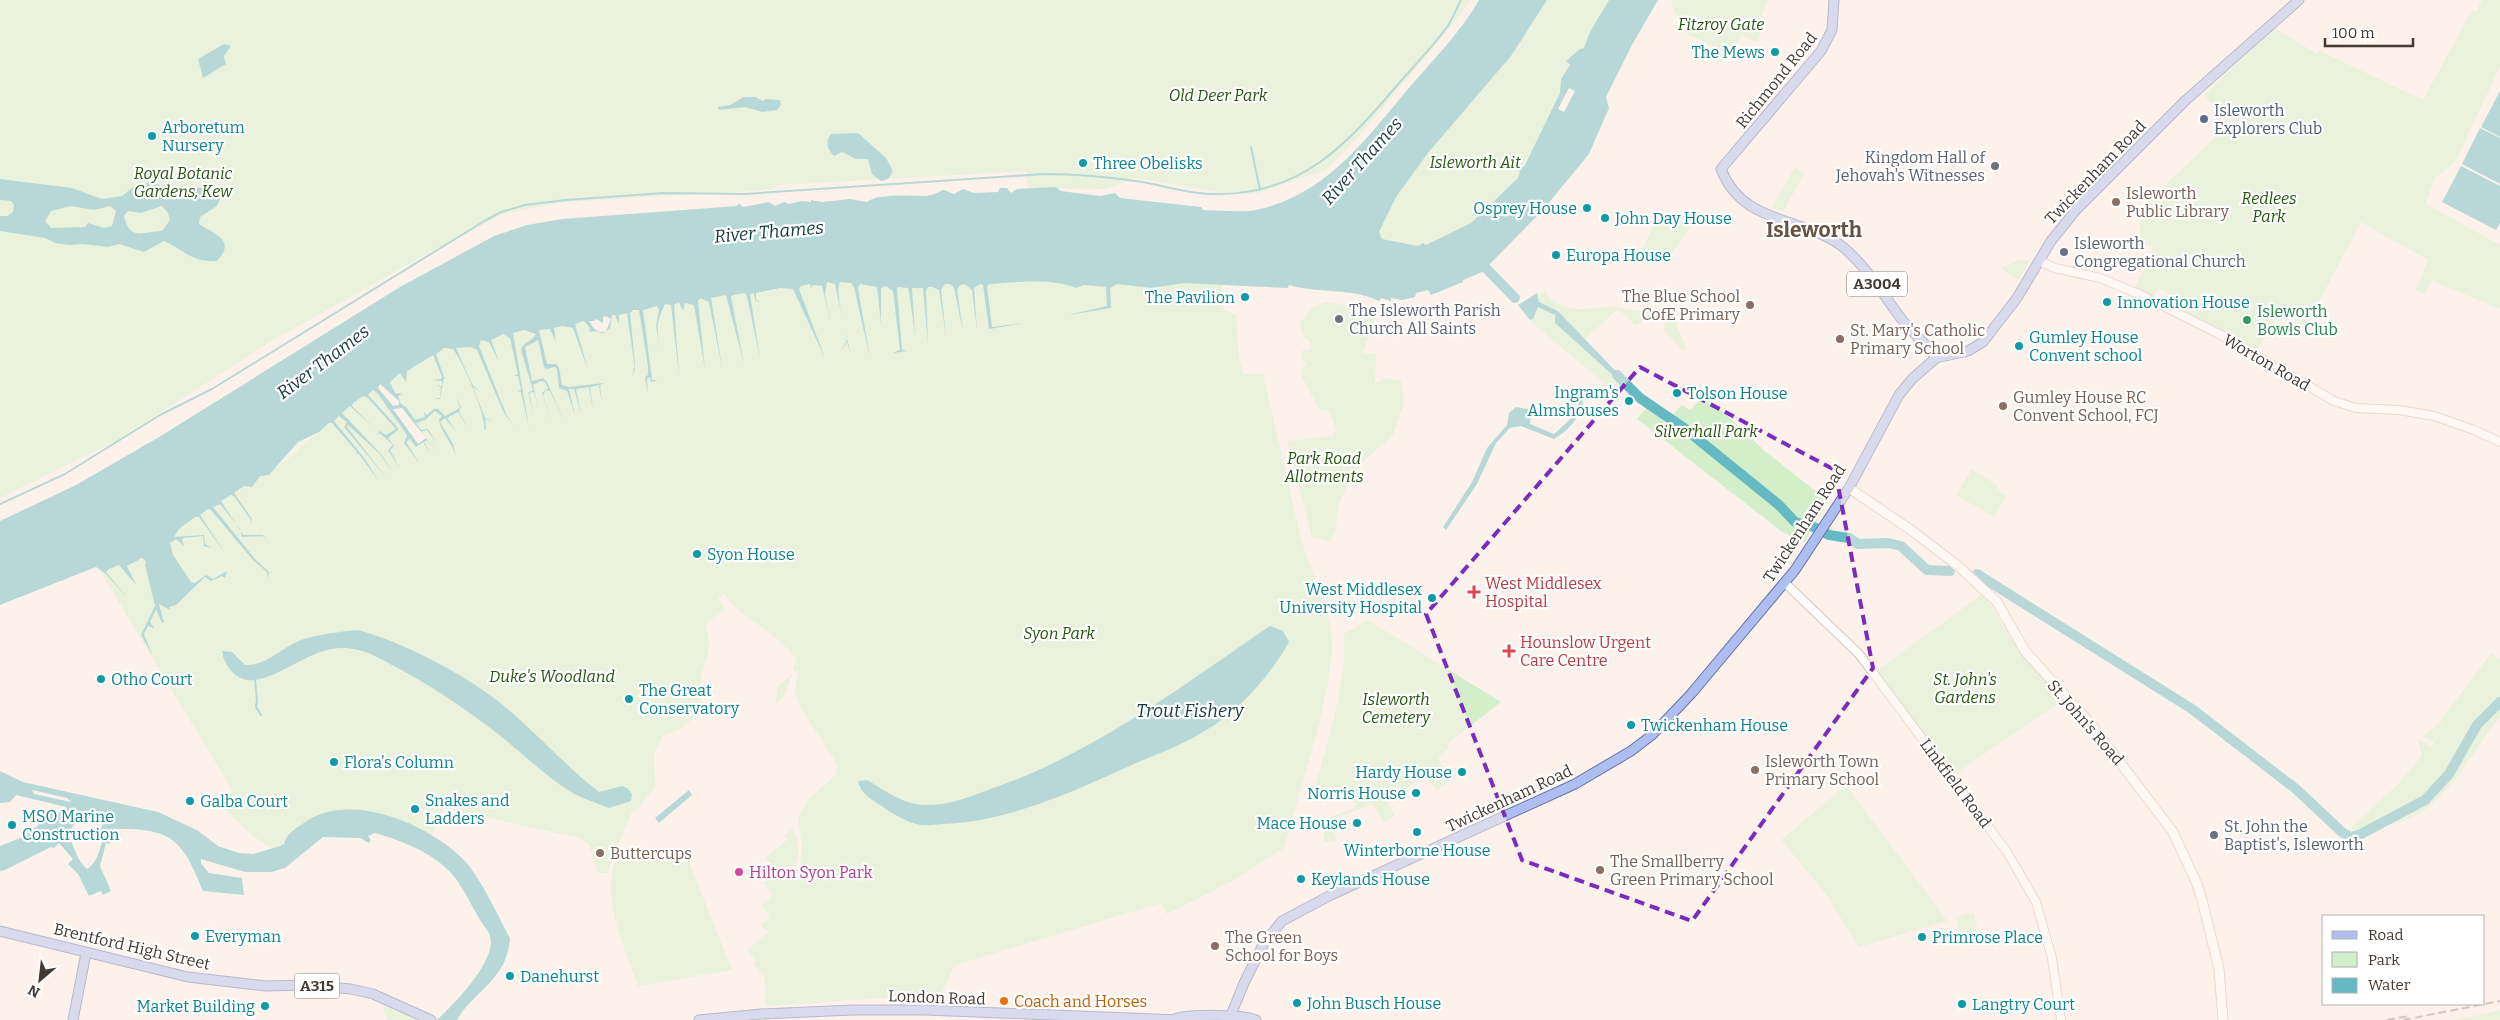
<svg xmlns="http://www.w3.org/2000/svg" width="2500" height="1020" font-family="Bitter,serif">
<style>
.green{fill:#d3efc9;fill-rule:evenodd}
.water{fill:#64b9c2;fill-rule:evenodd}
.pier{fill:#fdf2eb}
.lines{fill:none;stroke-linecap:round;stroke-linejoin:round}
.stream{stroke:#64b9c2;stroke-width:2}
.river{stroke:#64b9c2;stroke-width:10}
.tertiary-casing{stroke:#d4bbaa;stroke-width:10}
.secondary-casing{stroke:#d4bbaa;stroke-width:11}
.primary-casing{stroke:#6574a7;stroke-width:11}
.tertiary{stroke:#fff;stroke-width:8}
.secondary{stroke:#fff;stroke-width:9}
.primary{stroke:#aebef0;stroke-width:9}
.rail{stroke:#a1968f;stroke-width:2;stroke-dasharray:8 4;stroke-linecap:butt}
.marked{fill:none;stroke:#7b2cbf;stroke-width:4;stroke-dasharray:10 6;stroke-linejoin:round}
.culture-dot{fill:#0f9aa8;stroke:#fff;stroke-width:2}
.service-dot{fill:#5c6f8a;stroke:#fff;stroke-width:2}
.worship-dot{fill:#6b7280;stroke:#fff;stroke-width:2}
.education-dot{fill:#8d6e63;stroke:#fff;stroke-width:2}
.leisure-dot{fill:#2e9e5b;stroke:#fff;stroke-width:2}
.health-dot{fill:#e0444e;stroke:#fff;stroke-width:2}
.hotel-dot{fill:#d1479c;stroke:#fff;stroke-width:2}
.food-dot{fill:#e8710a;stroke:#fff;stroke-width:2}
.labels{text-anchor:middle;stroke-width:4.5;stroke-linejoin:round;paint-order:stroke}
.shield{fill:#fff;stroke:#7b7470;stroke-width:1}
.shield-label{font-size:15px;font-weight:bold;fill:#433932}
.park-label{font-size:16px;font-style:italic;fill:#26560d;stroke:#fff}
.culture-label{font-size:16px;fill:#0d838f;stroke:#fff;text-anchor:start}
.street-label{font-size:16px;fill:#433932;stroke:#fff}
.service-label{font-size:16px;fill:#4e5e75;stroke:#fff;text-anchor:start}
.worship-label{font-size:16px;fill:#5b616d;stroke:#fff;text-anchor:start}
.education-label{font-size:16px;fill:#785e54;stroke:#fff;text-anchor:start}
.leisure-label{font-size:16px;fill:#27864d;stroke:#fff;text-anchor:start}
.health-label{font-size:16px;fill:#be3a42;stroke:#fff;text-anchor:start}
.hotel-label{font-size:16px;fill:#b23c85;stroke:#fff;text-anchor:start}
.food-label{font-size:16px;fill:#c56008;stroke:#fff;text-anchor:start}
.water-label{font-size:18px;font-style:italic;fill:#133c40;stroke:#fff}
.district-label{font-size:21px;font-weight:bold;fill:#675142;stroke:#fff}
</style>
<rect width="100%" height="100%" fill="#fdf2eb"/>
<path class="green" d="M 0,0 L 1470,0 L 1454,23 L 1360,135 L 1326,170 L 1255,194 L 1212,191 L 1137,178 L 1106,189 L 1028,188 L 1026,171 L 780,185 L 769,190 L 751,191 L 565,202 L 503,214 L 425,255 L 270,342 L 116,441 L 0,498 Z
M 1547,0 L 1609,0 C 1600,17 1589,30 1584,48 L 1580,49 L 1566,62 L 1570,65 L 1561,79 L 1560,93 L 1524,167 L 1517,169 L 1521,172 L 1518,178 L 1471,223 L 1426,245 L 1418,246 L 1382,239 L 1379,232 L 1396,197 L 1428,153 L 1511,56 Z
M 1672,0 L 1768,0 L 1760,19 L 1765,21 L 1757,42 L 1741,35 L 1735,53 L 1721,63 L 1715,47 L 1689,35 L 1672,7 Z
M 2482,0 L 2500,0 L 2500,67 L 2455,162 L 2434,179 L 2426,204 L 2500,245 L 2500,309 L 2432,281 L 2425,294 L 2415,291 L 2428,260 L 2361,222 L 2306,326 L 2279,312 L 2257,351 L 2221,329 L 2178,308 L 2182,300 L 2158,288 L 2154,297 L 2135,288 L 2153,248 L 2137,239 C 2142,230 2141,221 2137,212 L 2229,124 L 2204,95 L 2275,28 L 2317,54 L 2320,51 L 2423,100 L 2472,10 L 2476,12 Z
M 1795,167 L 1805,173 L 1783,211 L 1771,208 Z
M 1669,216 L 1691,227 L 1666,262 L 1642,251 L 1656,219 L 1666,222 Z
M 2020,260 L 2030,260 L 2019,280 L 2001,268 Z
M 1480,270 L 1482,272 L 1463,280 L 1463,282 L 1431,295 L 1428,290 L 1416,293 L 1415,297 L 1402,300 L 1391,298 L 1391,301 L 1381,298 L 1379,301 C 1349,287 1319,294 1289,285 L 1288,288 L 1222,285 L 1223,309 L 1236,315 L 1239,357 L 1243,374 L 1263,374 L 1301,540 L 1325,607 L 1331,628 L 1332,649 L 1328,683 L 1319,724 L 1284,848 L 1236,879 L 1167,914 L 1161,903 L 955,965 L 941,994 C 883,997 825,1003 767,1006 L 765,1004 L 764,997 L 766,997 L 764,975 L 753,965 L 756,961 L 747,950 L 768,933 L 761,925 L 770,917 L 761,905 L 773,895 L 763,882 C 777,871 786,883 800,865 L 802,846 L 798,818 L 807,801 L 836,774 L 837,764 L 800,707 L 795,693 L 798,670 L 795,672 L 793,667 L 797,661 C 780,633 744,622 724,594 L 718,598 L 725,608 L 705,625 C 715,652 702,657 701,682 C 700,688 703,700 703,709 L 681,729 L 663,736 L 654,754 L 655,788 L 636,811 L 632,812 L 613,857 L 608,873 L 597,873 L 589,844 L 579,838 L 444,808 L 432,835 L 407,822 L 372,812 L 272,848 L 253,836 L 222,807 L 232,790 L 97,566 L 364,376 L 637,280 ZM 606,316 L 611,319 L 606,331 C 597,335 593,327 589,321 L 594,321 L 596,319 L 603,323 L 603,317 ZM 380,384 L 399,401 L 399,405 L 393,406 L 378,388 ZM 402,408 L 426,438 L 418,444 L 393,409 ZM 326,425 L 285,461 L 263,476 L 311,434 Z
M 1545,291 C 1562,316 1583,308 1609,307 C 1618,306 1627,310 1636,311 C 1643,311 1648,308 1655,308 L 1658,311 L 1657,319 L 1647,319 L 1635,325 L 1618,309 L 1585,339 L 1558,311 L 1539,302 L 1537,296 Z
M 1325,302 L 1355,307 L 1358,313 L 1376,315 L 1363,353 L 1376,354 L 1375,383 L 1385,379 L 1401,380 L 1404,403 L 1393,435 L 1365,460 L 1351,477 L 1338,506 L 1336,529 L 1331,542 L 1312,537 L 1287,441 L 1332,436 L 1337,431 L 1329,411 L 1319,409 L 1300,373 L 1306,363 L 1302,361 L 1301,351 L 1311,349 L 1310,341 L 1304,338 L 1300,324 L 1311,308 Z
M 1668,305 L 1671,305 L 1677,327 L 1686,347 L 1683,351 L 1664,331 Z
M 1537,307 L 1556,315 L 1555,323 L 1622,384 L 1616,393 L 1531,322 Z
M 1629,382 L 1644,397 L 1672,415 L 1682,405 L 1690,410 L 1705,395 L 1765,451 L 1828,501 L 1804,543 L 1781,531 L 1637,419 L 1648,406 L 1623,386 Z
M 1972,469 L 1998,486 L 1996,489 L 2006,496 L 1994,517 L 1956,495 Z
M 1981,595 L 1989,603 L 2021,655 L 2063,700 L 1952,776 L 1874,673 Z
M 1368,620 L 1501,702 L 1447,744 L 1449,748 L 1438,758 L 1451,779 L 1437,790 L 1421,771 L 1410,778 L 1413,784 L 1396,795 L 1393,791 L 1384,797 L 1395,816 L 1383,822 L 1373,804 L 1331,820 L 1337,841 L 1324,842 L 1324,828 L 1316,822 L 1357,807 L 1350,791 L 1311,801 C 1325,747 1347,690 1344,634 Z
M 2491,653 L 2500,659 L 2500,699 L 2474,724 L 2449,770 L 2424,798 L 2359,831 L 2348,830 L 2397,785 L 2422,756 L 2418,739 L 2432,747 L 2444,725 L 2439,722 Z
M 792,674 L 784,697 L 775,704 L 778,686 Z
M 2500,707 L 2500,718 C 2466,756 2444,818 2386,825 L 2426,802 L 2452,774 L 2474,735 Z
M 2438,723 L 2443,725 L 2434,742 L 2423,737 Z
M 1846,785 L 1947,921 L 1859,947 L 1825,893 L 1781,840 Z
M 793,828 C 801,845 803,871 780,873 L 765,858 L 787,840 L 784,835 Z
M 616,859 L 689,862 L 732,970 L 638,986 C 625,948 600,898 616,859 Z
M 1974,912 L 1978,932 L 1960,936 L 1956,917 Z
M 382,1005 L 418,1020 L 387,1020 Z
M 2500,1010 L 2500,1020 L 2457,1020 Z"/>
<path class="water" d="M 1479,0 L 1547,0 L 1511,56 L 1428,153 L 1396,197 L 1379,232 L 1382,239 L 1418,246 L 1423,243 L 1426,245 L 1471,223 L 1518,178 L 1520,172 L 1517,167 L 1524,167 L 1560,93 L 1561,79 L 1570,65 L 1566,61 L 1580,49 L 1584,48 C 1589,30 1600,16 1609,0 L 1658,0 L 1632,45 L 1606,97 L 1609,108 L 1589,154 L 1542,211 L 1489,265 L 1482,272 L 1463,280 L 1463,282 L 1431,295 L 1428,290 L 1416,293 L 1415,297 L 1402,300 L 1391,298 L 1391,301 L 1381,298 L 1379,301 C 1349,287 1319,294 1289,285 L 1288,288 L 1184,283 L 1152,288 L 1117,284 L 1110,288 L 1111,308 L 1068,315 L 1107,306 L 1106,287 L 1084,285 L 1076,288 C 1054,278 1014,282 990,284 L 987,286 L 992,327 L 1025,323 L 989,329 L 983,285 L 980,284 L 974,288 L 977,330 L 972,290 L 965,284 L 960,285 L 957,290 L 963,331 L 954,288 L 950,284 L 945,284 L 941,290 L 946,336 L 939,290 L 932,287 L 928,287 L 926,291 L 928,344 L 923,288 L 912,288 L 915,335 L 909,291 L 908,288 L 898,287 L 897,289 L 902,350 L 907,351 L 893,353 L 900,350 L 893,291 L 886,286 L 881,288 L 881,324 L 877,287 L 860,284 L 858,288 L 870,358 L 854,287 L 851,283 L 840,282 C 834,292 848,341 851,355 L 847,342 L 841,351 L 847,340 L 835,284 L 827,282 L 825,295 L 831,323 L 822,286 L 813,285 L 811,288 L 810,284 L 801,286 L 799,289 L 825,358 L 793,289 L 780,288 L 756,293 L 756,299 L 761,303 L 755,300 L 754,293 L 750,294 L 760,358 L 747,297 L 745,293 L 733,295 L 731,297 L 744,364 L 726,295 L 711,298 L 722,367 L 709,302 L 700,298 L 698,301 L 705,369 L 694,305 L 685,303 L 683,311 L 679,302 L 674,305 L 679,375 L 671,305 L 665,304 C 655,325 657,328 660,351 L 656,326 L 659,310 L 657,306 L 643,310 L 652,380 L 658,380 L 651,382 L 650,377 L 647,379 L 648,394 L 645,377 L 648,375 L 648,366 L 639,310 L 633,310 L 630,313 L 635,363 L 632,377 L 635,369 L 627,313 L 619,315 L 619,324 L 615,315 L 612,315 L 610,328 L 603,333 L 595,331 L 589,332 L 590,328 L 584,321 L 575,324 L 588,370 L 573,328 L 562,326 L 554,328 L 556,342 L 550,329 L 539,330 L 547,364 L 556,364 L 559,367 L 562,385 L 569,387 L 604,383 L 600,385 L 602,403 L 599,385 L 590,387 L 593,411 L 589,387 L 576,389 L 581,414 L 574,389 L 569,389 L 575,415 L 567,391 L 559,388 L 557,369 L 555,367 L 546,369 L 544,367 L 538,340 L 525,347 L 532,381 L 543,378 L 547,382 L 565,423 L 550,391 L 546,390 L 543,395 L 553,427 L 542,393 L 548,388 L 545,382 L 541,381 L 533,385 L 538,406 L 534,392 L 529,393 L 534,414 L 528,393 L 533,390 L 521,350 C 523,342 533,341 536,334 L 524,330 L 513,333 L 529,428 L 521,392 L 518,391 L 521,390 L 518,376 L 514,376 L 518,374 L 510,338 L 503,334 L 491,340 L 499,362 L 489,342 L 481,340 L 479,346 L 506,414 L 515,427 L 504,413 L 477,350 L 471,347 L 456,348 L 472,384 L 480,392 L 473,387 L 485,418 L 493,422 L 485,419 L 486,428 L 484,431 C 487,416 463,362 453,349 L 444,348 L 436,354 L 444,377 L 447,377 L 444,378 L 440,399 L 434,398 L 440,398 L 441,387 L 436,385 L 442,386 L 442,381 L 431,380 L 441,379 L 442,377 L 433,355 L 407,371 L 406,382 L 400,373 L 390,382 L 395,393 L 402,394 L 398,396 L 401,404 L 406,407 L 415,420 L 425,417 L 424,412 L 427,415 L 434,409 L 438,409 L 445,416 L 460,408 L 456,397 L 461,407 L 459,412 L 469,430 L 458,412 L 447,418 L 458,434 L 445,418 L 440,422 L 453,444 L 456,456 C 452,443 441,432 439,420 L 442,416 L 435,411 L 425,420 L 416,423 L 421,430 L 428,429 L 436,442 L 427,430 L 421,432 L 439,454 L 427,440 L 424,442 L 432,456 L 423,442 L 416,447 L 410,439 L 406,442 L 420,464 L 404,443 L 407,435 L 378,394 L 373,390 L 368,395 L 398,428 L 398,430 L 388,438 L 407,463 L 394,446 L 390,450 L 400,469 L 388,450 L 393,445 L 380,433 L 376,435 L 380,431 L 386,435 L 396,429 L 368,398 L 363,396 L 353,403 L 352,406 L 374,428 L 350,406 L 342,413 L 381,454 L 394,474 L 379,453 L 348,425 L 347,427 L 388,480 L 344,427 L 347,422 L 339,416 L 334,421 L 365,459 L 378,480 L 358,453 L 355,455 L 357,452 L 332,423 L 329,423 L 319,432 L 298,442 L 269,475 L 260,476 L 252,487 L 244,486 L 234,493 L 252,519 L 249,527 L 251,520 L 234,496 L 231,495 L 221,501 L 243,535 L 263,535 L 269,544 L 263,536 L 242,537 L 240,529 L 220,504 L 213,507 L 255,559 L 269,572 L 268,578 L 267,572 L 253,560 L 211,510 L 208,509 L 200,515 L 225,553 L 199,517 L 195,517 L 179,529 L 174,537 L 204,535 L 205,544 L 212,548 L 204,546 L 203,536 L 183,538 L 182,540 L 184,546 L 176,539 L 170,543 L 173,555 L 191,582 L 195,583 L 206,575 L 213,579 L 227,571 L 225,578 L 222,576 L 211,581 L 205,577 L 176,605 L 169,607 L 170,610 L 159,604 L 164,622 L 162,623 L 156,609 L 150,622 L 154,628 L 148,626 L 144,634 L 152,654 L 141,635 L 155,606 L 145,565 L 146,561 L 142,558 L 127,566 L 136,585 L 119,565 L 109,569 L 106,572 L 129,600 L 106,574 L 96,567 L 0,605 L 0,521 L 76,485 L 159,437 L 400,287 L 494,236 L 527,225 L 562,219 L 737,206 L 739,203 L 743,207 L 769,202 L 775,206 L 784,202 L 789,204 L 801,201 L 811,202 L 811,200 L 822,202 L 850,199 L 867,202 C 877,193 913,196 925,196 C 932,196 938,192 944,190 L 954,194 L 963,189 L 974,193 L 998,192 L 1000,188 L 1007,188 L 1011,193 L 1017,189 L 1056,187 L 1061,191 L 1100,196 L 1115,193 L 1120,198 L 1201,207 L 1203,210 C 1220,210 1239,213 1256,210 C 1326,195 1365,140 1408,89 C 1432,61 1460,33 1479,0 ZM 606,316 L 611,319 L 606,331 C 597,335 593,327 589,321 L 594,321 L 596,319 L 603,323 L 603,317 ZM 380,384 L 399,401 L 399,405 L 393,406 L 378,388 ZM 402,408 L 426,438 L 418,444 L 393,409 Z
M 224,44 L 231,46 L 224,56 L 226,64 L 203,78 L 198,59 Z
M 2500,91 L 2500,137 L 2481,127 Z
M 744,97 L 755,97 L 763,101 L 766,99 L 780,100 L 781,105 L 777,110 L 762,112 L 745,107 L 719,110 L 718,107 L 730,105 Z
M 2480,128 L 2500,138 L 2500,184 L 2462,164 Z
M 858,133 L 886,158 L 892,169 C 893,175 888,181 881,181 L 872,174 L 868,159 L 856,159 L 842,152 L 834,156 C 827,149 825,142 831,134 Z
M 2461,166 L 2500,186 L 2500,223 L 2496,230 L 2442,202 Z
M 0,179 L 72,188 L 102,199 L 122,196 L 137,184 L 151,183 L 181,190 L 206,187 L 220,199 L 217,206 L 200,217 L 199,224 C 214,234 237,240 217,261 C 190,262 186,251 164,241 L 144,252 L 119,244 L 108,247 L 83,244 L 70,245 L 55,243 L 45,238 L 0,231 L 0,216 L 7,216 L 13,212 L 14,205 L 11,201 L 0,200 ZM 71,206 L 94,210 L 110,206 L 116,211 L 112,226 L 104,228 L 88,223 L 85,227 L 51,228 L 45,221 L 51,211 ZM 162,206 L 168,213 L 170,220 L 162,231 C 142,232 130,241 124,216 L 128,211 L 141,213 Z
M 1537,293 L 1539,302 L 1558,311 L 1627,383 L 1624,385 L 1617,379 L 1555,323 L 1555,315 L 1538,307 L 1533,319 L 1530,320 L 1518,305 Z
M 1580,386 C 1591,406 1571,430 1554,439 L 1521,426 L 1510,428 L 1496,443 L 1477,484 L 1446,530 L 1443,527 L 1472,482 L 1487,448 L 1507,425 L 1509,413 L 1516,407 L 1528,409 L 1531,414 L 1530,424 L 1554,434 L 1574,416 L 1578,407 Z
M 1270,626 L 1283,631 L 1289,642 C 1270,676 1237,713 1203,732 C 1182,745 1157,754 1134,764 C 1074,791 1011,821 944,824 C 937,824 928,826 921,825 C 906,822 893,814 880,805 C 871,799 860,793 858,781 L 867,780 C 886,791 902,804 925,805 C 946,806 969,797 988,790 C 1092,755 1180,687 1270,626 Z
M 358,630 C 403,642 466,675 503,705 C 537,733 565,766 599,792 L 622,786 L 627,788 L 632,794 L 631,801 L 609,808 C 597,803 583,799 571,792 C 546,777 526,756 503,738 C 470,712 434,687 396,667 C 384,661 372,653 358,650 C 318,639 290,674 255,680 C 237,683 224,666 222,651 L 232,652 L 245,665 C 268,666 281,647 301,640 C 319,634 339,632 358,630 Z
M 0,771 L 23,782 L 158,812 L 197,830 L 218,846 L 239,853 L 253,854 L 280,846 L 284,844 C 287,833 295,829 304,823 C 349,790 428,824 463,859 C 480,876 498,916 510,938 C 507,981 474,990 457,1020 L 437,1020 C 455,1003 489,968 491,943 C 491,932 485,928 480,920 C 471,905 463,887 452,874 C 432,852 402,841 375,833 L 368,836 L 371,840 L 369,843 L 360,838 L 323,837 L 285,868 L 272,872 L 245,872 L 201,859 L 201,863 L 209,873 L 242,878 L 244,895 L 203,891 C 182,839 172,828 114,829 L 110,844 L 106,843 L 100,866 L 111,891 L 103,895 L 101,891 L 89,896 L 78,874 L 68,864 L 73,859 L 59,843 L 54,848 L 51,847 L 5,870 L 0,871 L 0,846 L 28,835 L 27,831 L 38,826 L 37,818 L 56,810 L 60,813 L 64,813 L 66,807 L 16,795 L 10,802 L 0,803 ZM 86,814 L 104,819 L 98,840 L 102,842 C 99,852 96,864 87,869 C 77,861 75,847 68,836 L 75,822 L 81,820 Z
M 689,790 L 692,795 L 659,823 L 655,818 Z"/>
<path class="pier" d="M 1569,88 L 1575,91 L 1564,112 L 1558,109 Z
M 32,790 L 67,798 L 71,802 L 34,794 Z"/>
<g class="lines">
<path class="stream" d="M 1251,147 L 1260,190
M 0,504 L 65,474 L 160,415 L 212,389 L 486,220 L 501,212 L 525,205 L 566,200 L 664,193 L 745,194 L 1044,174 C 1077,174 1110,177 1142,182 C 1165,186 1190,194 1213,194 C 1302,196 1347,144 1400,82 C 1416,64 1433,46 1447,27 C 1453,19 1456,9 1461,0
M 255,680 L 257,700 L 256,707 L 261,715"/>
<path class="river" d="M 1477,259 L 1515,298
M 1617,375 L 1640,398 L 1684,428 L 1779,505 L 1795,522 L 1814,527 L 1829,535 L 1849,538 L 1858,544 L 1888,543 L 1901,546 L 1927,570 L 1950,571
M 1977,574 L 2192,709 L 2296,789 L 2343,833 L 2351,837 L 2361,834 L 2425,800 L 2449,774 L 2477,725 L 2500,702"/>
<defs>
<path id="tertiary" d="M 2039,261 L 2055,268 L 2100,278 L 2141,295 L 2221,335 L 2334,401 L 2356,408 L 2399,410 L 2434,416 L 2474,430 L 2500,442
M 1785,583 L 1859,654 L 2007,852 L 2036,902 L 2052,958 L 2061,1020"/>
<path id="secondary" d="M 1849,488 L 1911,530 L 1957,565 L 1997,602 L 2025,651 L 2090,723 L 2173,832 L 2197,884 L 2202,900 L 2219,969 L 2223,1020"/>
<path id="primary" d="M 1834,0 L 1832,30 L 1821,51 L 1721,169 C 1743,226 1803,216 1843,247 C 1868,268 1883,295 1903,321 C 1914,334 1927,344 1936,358
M 0,931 L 188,977 L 266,986 L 306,985 L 351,989 L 373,994 L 431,1020
M 1175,1019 C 1188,1014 1246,1014 1256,1020
M 73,1020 L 86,953
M 699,1020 L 761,1014 L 853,1010 L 925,1010 L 1179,1020
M 1229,1020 L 1244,983 L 1264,943 L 1282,921 L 1331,895 L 1575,784 L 1631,751 L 1652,735 L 1691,694 L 1795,570 L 1849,488 L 1899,395 L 1912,379 L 1936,358 L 1968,351 L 1983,342 L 2017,298 L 2051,241 L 2076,210 L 2186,100 L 2299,0"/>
</defs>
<use href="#tertiary" class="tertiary-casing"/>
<use href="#secondary" class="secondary-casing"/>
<use href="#primary" class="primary-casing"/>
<use href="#tertiary" class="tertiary"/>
<use href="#secondary" class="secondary"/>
<use href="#primary" class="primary"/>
<path class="rail" d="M 2387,1020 L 2409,1016
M 2403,1020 L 2500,1001"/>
</g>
<path d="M0 0H2500V1020H0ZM 1640,367 L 1835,470 L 1873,668 L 1692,921 L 1522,860 L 1426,614 Z" fill="#fdf2eb" fill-opacity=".55" fill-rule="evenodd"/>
<path class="marked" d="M 1640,367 L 1835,470 L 1873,668 L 1692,921 L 1522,860 L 1426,614 Z"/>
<g class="culture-dot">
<circle cx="1775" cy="52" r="5"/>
<circle cx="152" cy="136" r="5"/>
<circle cx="1083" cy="163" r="5"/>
<circle cx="1587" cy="208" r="5"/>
<circle cx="1605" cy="218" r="5"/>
<circle cx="1556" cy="255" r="5"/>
<circle cx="1245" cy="297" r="5"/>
<circle cx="2107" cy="302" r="5"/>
<circle cx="2019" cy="346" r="5"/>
<circle cx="1677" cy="393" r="5"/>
<circle cx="1629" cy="401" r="5"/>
<circle cx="697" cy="554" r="5"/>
<circle cx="1432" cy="598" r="5"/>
<circle cx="101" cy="679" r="5"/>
<circle cx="629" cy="699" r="5"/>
<circle cx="1631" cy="725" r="5"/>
<circle cx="334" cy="762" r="5"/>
<circle cx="1462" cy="772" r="5"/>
<circle cx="1416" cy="793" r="5"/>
<circle cx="190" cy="801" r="5"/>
<circle cx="415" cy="809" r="5"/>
<circle cx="1357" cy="823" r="5"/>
<circle cx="12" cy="825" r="5"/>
<circle cx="1417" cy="832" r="5"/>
<circle cx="1301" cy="879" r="5"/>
<circle cx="195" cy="936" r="5"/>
<circle cx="1922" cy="937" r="5"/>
<circle cx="510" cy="976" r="5"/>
<circle cx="1297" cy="1003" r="5"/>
<circle cx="1962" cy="1004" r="5"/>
<circle cx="265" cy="1006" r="5"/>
</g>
<circle class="service-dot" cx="2204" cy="119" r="5"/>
<g class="worship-dot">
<circle cx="1995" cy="166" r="5"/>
<circle cx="2064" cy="252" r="5"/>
<circle cx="1339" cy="319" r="5"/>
<circle cx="2214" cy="835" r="5"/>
</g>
<g class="education-dot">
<circle cx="2116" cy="202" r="5"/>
<circle cx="1750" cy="305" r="5"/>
<circle cx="1840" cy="339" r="5"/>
<circle cx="2003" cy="406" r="5"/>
<circle cx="1755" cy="770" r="5"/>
<circle cx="600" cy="853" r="5"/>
<circle cx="1600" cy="870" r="5"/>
<circle cx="1215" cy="946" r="5"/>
</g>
<circle class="leisure-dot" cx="2247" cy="320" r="5"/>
<g class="health-dot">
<path d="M1471.5 584.5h5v5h5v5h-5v5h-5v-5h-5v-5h5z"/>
<path d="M1506.5 643.5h5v5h5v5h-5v5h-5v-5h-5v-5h5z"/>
</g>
<circle class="hotel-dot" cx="739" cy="872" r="5"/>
<circle class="food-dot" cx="1004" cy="1001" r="5"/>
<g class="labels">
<g class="shield">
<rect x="1847" y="271.5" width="60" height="25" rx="4"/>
<rect x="294.5" y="973.5" width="45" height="25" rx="4"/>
</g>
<g class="shield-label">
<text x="1877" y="289">A3004</text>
<text x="317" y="991">A315</text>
</g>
<g class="park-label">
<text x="1721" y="30">Fitzroy Gate</text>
<text x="1218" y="101">Old Deer Park</text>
<text x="1475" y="168">Isleworth Ait</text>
<text x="183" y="179">Royal Botanic<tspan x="183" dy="18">Gardens, Kew</tspan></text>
<text x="2269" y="204">Redlees<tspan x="2269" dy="18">Park</tspan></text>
<text x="1706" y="437">Silverhall Park</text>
<text x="1324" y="464">Park Road<tspan x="1324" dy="18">Allotments</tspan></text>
<text x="1059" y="639">Syon Park</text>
<text x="552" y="682">Duke's Woodland</text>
<text x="1965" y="685">St. John's<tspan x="1965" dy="18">Gardens</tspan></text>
<text x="1396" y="705">Isleworth<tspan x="1396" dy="18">Cemetery</tspan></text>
</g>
<g class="culture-label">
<text x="1765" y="58" text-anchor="end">The Mews</text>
<text x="162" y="133">Arboretum<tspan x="162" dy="18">Nursery</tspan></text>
<text x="1093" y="169">Three Obelisks</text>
<text x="1577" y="214" text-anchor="end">Osprey House</text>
<text x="1615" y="224">John Day House</text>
<text x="1566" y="261">Europa House</text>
<text x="1235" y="303" text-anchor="end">The Pavilion</text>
<text x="2117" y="308">Innovation House</text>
<text x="2029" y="343">Gumley House<tspan x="2029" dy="18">Convent school</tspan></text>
<text x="1619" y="398" text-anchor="end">Ingram's<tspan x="1619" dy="18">Almshouses</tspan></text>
<text x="1687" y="399">Tolson House</text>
<text x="707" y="560">Syon House</text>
<text x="1422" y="595" text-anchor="end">West Middlesex<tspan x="1422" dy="18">University Hospital</tspan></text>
<text x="111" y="685">Otho Court</text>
<text x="639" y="696">The Great<tspan x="639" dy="18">Conservatory</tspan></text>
<text x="1641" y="731">Twickenham House</text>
<text x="344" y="768">Flora's Column</text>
<text x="1452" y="778" text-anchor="end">Hardy House</text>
<text x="1406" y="799" text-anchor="end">Norris House</text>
<text x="425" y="806">Snakes and<tspan x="425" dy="18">Ladders</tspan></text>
<text x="200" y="807">Galba Court</text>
<text x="22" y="822">MSO Marine<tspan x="22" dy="18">Construction</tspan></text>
<text x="1347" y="829" text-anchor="end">Mace House</text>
<text x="1417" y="856" text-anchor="middle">Winterborne House</text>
<text x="1311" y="885">Keylands House</text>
<text x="205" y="942">Everyman</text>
<text x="1932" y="943">Primrose Place</text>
<text x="520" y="982">Danehurst</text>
<text x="1307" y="1009">John Busch House</text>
<text x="1972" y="1010">Langtry Court</text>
<text x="255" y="1012" text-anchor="end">Market Building</text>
</g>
<g class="street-label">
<text transform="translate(1776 80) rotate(-51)" y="6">Richmond Road</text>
<text transform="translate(2095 172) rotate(-46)" y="6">Twickenham Road</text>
<text transform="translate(2267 362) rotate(30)" y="6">Worton Road</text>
<text transform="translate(1804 523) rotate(-57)" y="6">Twickenham Road</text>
<text transform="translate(2086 722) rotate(49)" y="6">St. John's Road</text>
<text transform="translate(1956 783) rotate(53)" y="6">Linkfield Road</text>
<text transform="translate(1509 798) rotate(-25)" y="6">Twickenham Road</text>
<text transform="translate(132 946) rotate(13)" y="6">Brentford High Street</text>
<text transform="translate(937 997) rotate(2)" y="6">London Road</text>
</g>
<g class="service-label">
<text x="2214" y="116">Isleworth<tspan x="2214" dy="18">Explorers Club</tspan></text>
</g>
<g class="worship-label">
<text x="1985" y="163" text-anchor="end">Kingdom Hall of<tspan x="1985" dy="18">Jehovah's Witnesses</tspan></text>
<text x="2074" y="249">Isleworth<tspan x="2074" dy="18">Congregational Church</tspan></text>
<text x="1349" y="316">The Isleworth Parish<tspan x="1349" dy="18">Church All Saints</tspan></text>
<text x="2224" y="832">St. John the<tspan x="2224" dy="18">Baptist's, Isleworth</tspan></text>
</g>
<g class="education-label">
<text x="2126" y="199">Isleworth<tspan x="2126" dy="18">Public Library</tspan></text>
<text x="1740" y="302" text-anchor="end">The Blue School<tspan x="1740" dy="18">CofE Primary</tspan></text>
<text x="1850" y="336">St. Mary's Catholic<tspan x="1850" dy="18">Primary School</tspan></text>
<text x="2013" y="403">Gumley House RC<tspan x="2013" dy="18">Convent School, FCJ</tspan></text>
<text x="1765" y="767">Isleworth Town<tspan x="1765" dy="18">Primary School</tspan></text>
<text x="610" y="859">Buttercups</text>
<text x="1610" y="867">The Smallberry<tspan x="1610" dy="18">Green Primary School</tspan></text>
<text x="1225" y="943">The Green<tspan x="1225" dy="18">School for Boys</tspan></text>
</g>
<g class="leisure-label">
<text x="2257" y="317">Isleworth<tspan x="2257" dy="18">Bowls Club</tspan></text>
</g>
<g class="health-label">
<text x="1485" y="589">West Middlesex<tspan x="1485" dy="18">Hospital</tspan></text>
<text x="1520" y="648">Hounslow Urgent<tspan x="1520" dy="18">Care Centre</tspan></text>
</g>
<g class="hotel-label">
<text x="749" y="878">Hilton Syon Park</text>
</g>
<g class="food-label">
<text x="1014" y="1007">Coach and Horses</text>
</g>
<g class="water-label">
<text transform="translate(1362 161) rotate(-48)" y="6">River Thames</text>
<text transform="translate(769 232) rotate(-5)" y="6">River Thames</text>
<text transform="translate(323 362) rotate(-37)" y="6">River Thames</text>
<text x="1190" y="717">Trout Fishery</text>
</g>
<g class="district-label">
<text x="1814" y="237">Isleworth</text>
</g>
</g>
<rect x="2322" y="915" width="162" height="90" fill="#ffffff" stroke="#b4b0ad"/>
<rect x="2332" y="931" width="25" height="8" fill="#aebef0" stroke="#b4b0ad"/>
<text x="2368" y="940" font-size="15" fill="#433932">Road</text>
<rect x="2332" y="952" width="25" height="15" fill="#d3efc9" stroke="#b4b0ad"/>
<text x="2368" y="965" font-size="15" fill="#433932">Park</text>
<rect x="2332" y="978" width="25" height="15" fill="#64b9c2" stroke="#b4b0ad"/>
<text x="2368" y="990" font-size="15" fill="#433932">Water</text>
<g transform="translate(40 980) rotate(208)" stroke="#ffffff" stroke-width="4" paint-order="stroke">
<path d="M0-4L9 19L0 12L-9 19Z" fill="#433932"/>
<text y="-8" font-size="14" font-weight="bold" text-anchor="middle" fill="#433932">N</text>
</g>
<path d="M2325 38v8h88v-8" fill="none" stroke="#433932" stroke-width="2.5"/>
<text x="2332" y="38" font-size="15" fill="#433932" stroke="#ffffff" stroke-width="4" paint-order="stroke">100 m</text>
</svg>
